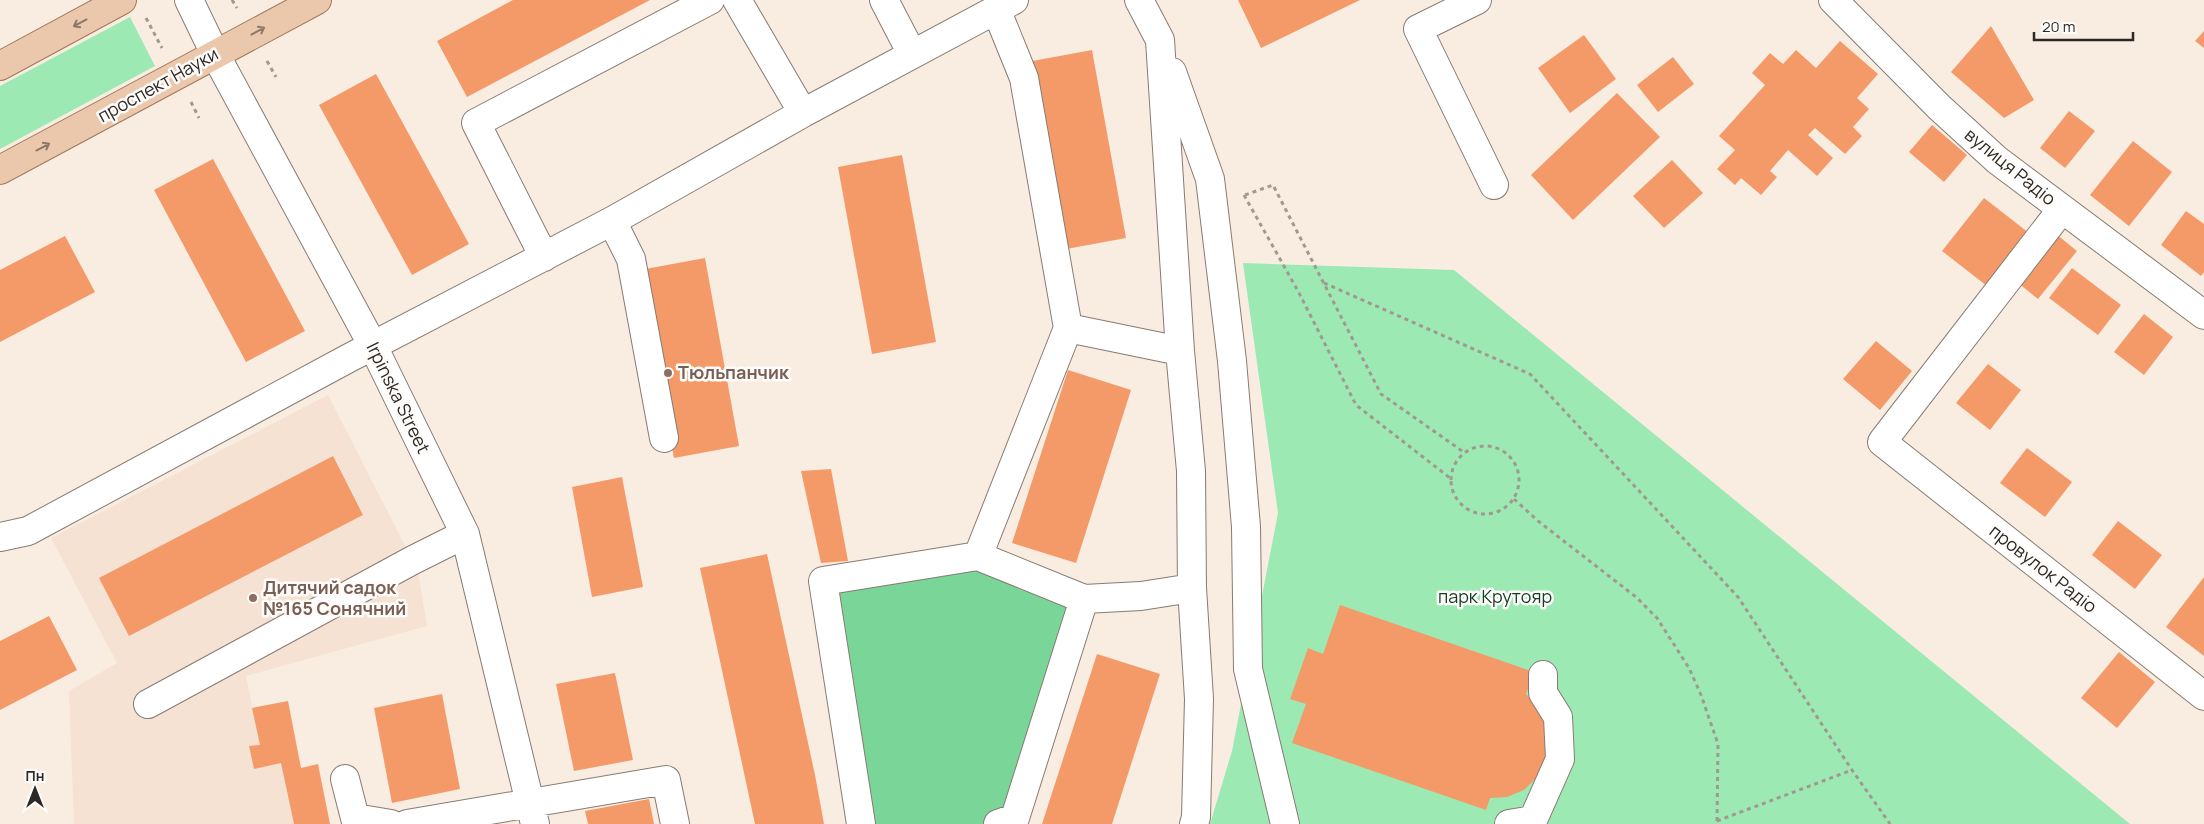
<svg xmlns="http://www.w3.org/2000/svg" width="2204" height="824" font-family="Manrope,sans-serif">
<style>
.built{fill:#f5e2d2}
.green{fill:#9ce9b3}
.forest{fill:#7ad698}
.building{fill:#f49a69}
.lines{fill:none;stroke-linecap:round;stroke-linejoin:round}
.minor-casing{stroke:#877b72;stroke-width:30}
.major-casing{stroke:#a07859;stroke-width:30}
.path{stroke:#a19890;stroke-width:3;stroke-dasharray:4 4;stroke-linecap:butt}
.minor{stroke:#fff;stroke-width:28}
.major{stroke:#ebc8ac;stroke-width:28}
.oneway{stroke:#8c7868}
.education-dot{fill:#8d6e63;stroke:#fefcfa;stroke-width:2}
.labels{text-anchor:middle;stroke-width:5;stroke-linejoin:round;paint-order:stroke}
.street-label{font-size:18px;fill:#2d2824;stroke:#fefcfa}
.education-label{font-size:18px;font-weight:bold;fill:#785e54;stroke:#fefcfa;text-anchor:start}
.park-label{font-size:18px;fill:#143b23;stroke:#fefcfa}
</style>
<rect width="100%" height="100%" fill="#f9ede2"/>
<path class="built" d="M 328,395 L 418,571 L 427,626 L 246,676 L 260,744 L 277,741 L 294,824 L 74,824 L 69,691 L 117,663 L 51,538 Z"/>
<path class="green" d="M 130,17 L 155,66 L 0,149 L 0,86 Z
M 1243,263 L 1454,270 L 2130,824 L 1210,824 L 1232,751 L 1278,513 Z"/>
<path class="forest" d="M 978,556 L 1084,599 L 998,824 L 861,824 L 823,581 Z"/>
<path class="building" d="M 513,0 L 650,0 L 467,97 L 437,41 Z
M 1238,0 L 1360,0 L 1261,48 Z
M 1991,26 L 2034,100 L 2004,118 L 1951,72 Z
M 2204,31 L 2204,48 L 2195,41 Z
M 1584,35 L 1616,79 L 1570,113 L 1538,68 Z
M 1840,41 L 1878,74 L 1857,98 L 1869,109 L 1853,127 L 1862,136 L 1845,154 L 1815,128 L 1808,135 L 1833,158 L 1817,176 L 1788,150 L 1770,171 L 1777,177 L 1761,195 L 1741,178 L 1735,185 L 1717,169 L 1735,150 L 1719,136 L 1765,85 L 1752,73 L 1770,53 L 1783,64 L 1796,50 L 1816,68 Z
M 1092,50 L 1126,238 L 1061,250 L 1027,62 Z
M 1673,57 L 1694,84 L 1658,112 L 1637,85 Z
M 376,74 L 469,244 L 412,275 L 319,105 Z
M 1617,93 L 1660,137 L 1573,220 L 1531,175 Z
M 2069,111 L 2095,131 L 2065,168 L 2040,148 Z
M 1932,125 L 1967,155 L 1944,182 L 1909,152 Z
M 2133,141 L 2172,172 L 2129,226 L 2090,195 Z
M 902,155 L 936,342 L 872,354 L 838,167 Z
M 213,159 L 305,331 L 246,362 L 154,190 Z
M 1672,160 L 1703,193 L 1664,228 L 1633,196 Z
M 1984,198 L 2029,233 L 1987,286 L 1942,251 Z
M 2186,211 L 2204,224 L 2204,272 L 2201,276 L 2161,245 Z
M 2056,234 L 2077,251 L 2038,299 L 2017,282 Z
M 65,236 L 95,292 L 0,342 L 0,270 Z
M 705,258 L 739,446 L 674,458 L 640,270 Z
M 2072,268 L 2121,305 L 2098,335 L 2049,298 Z
M 2144,314 L 2173,337 L 2144,375 L 2114,352 Z
M 1876,341 L 1912,371 L 1880,410 L 1843,379 Z
M 1988,364 L 2021,390 L 1990,430 L 1956,403 Z
M 1068,370 L 1131,390 L 1076,563 L 1012,543 Z
M 2027,448 L 2072,482 L 2045,517 L 2000,483 Z
M 333,456 L 363,515 L 129,636 L 99,578 Z
M 831,469 L 848,561 L 821,563 L 801,471 Z
M 622,477 L 643,587 L 592,597 L 572,487 Z
M 2118,521 L 2162,555 L 2135,589 L 2092,555 Z
M 767,554 L 815,775 L 824,824 L 755,824 L 700,568 Z
M 2204,577 L 2204,656 L 2166,627 Z
M 1340,605 L 1534,672 L 1526,694 L 1541,711 L 1546,724 L 1547,752 L 1544,765 L 1535,779 L 1524,790 L 1507,797 L 1490,798 L 1486,810 L 1292,743 L 1306,704 L 1290,699 L 1308,648 L 1323,654 Z
M 49,616 L 77,670 L 0,710 L 0,641 Z
M 2119,652 L 2155,682 L 2117,728 L 2081,698 Z
M 1097,654 L 1160,674 L 1112,824 L 1042,824 Z
M 615,673 L 633,760 L 574,771 L 556,684 Z
M 442,694 L 460,789 L 392,803 L 374,708 Z
M 288,701 L 301,768 L 318,764 L 330,824 L 294,824 L 281,763 L 254,769 L 249,746 L 260,745 L 252,708 Z
M 649,799 L 654,824 L 588,824 L 585,811 Z"/>
<g class="lines">
<defs>
<path id="minor" d="M 189,0 L 215,54 L 373,346 L 465,534 L 535,824
M 737,0 L 803,113
M 884,0 L 912,54
M 1139,0 L 1160,40 L 1180,351 L 1191,471 L 1192,588 L 1199,699 L 1196,817 L 1194,824
M 1477,0 L 1418,29 L 1494,185
M 1833,0 L 1939,107 L 1997,160 L 2204,315
M 1172,72 L 1210,179 L 1232,361 L 1246,527 L 1248,669 L 1285,824
M 2062,209 L 1882,442 L 2204,696
M 612,221 L 631,259 L 664,438
M 544,257 L 476,123 L 710,0
M 1068,328 L 1180,351
M 0,537 L 28,531 L 349,358 L 612,221 L 803,113 L 1014,0
M 978,556 L 1068,328 L 1024,78 L 996,9
M 148,704 L 413,560 L 465,534
M 345,779 L 355,818 L 391,824
M 407,824 L 666,780 L 675,824
M 861,824 L 823,581 L 978,556 L 1084,599 L 1141,596 L 1192,588
M 998,824 L 1015,818 L 1084,599
M 1509,824 L 1533,820 L 1560,759 L 1558,717 L 1543,693 L 1543,675"/>
<path id="major" d="M 0,66 L 122,0
M 0,170 L 317,0"/>
</defs>
<use href="#minor" class="minor-casing"/>
<use href="#major" class="major-casing"/>
<path class="path" d="M 232,0 L 237,8
M 146,18 L 162,48
M 267,61 L 276,77
M 191,102 L 199,118
M 1244,195 L 1298,291 L 1356,405 L 1450,478
M 1245,195 L 1273,185 L 1381,394 L 1465,453
M 1324,283 L 1530,374 L 1738,597 L 1852,770 L 1890,824
M1451 480a34 34 0 1 1 68 0a34 34 0 1 1-68 0Z
M 1514,499 L 1538,521 L 1636,597 L 1657,618 L 1689,668 L 1701,695 L 1718,744 L 1717,824
M 1717,821 L 1852,770"/>
<use href="#minor" class="minor"/>
<use href="#major" class="major"/>
</g>
<defs><path id="oneway-shaft" d="M-6 0H5M1.5-3L5.5 0L1.5 3" fill="none" stroke-width="1.6" stroke-linecap="round" stroke-linejoin="round" transform="scale(1.25)"/></defs>
<g class="oneway">
<use href="#oneway-shaft" transform="translate(80 23) rotate(152)"/>
<use href="#oneway-shaft" transform="translate(258 31) rotate(-28)"/>
<use href="#oneway-shaft" transform="translate(43 147) rotate(-28)"/>
</g>
<g class="education-dot">
<circle cx="668" cy="373" r="5"/>
<circle cx="253" cy="598" r="5"/>
</g>
<g class="labels">
<g class="street-label">
<text transform="translate(158 85) rotate(-29)" y="6">проспект Науки</text>
<text transform="translate(2010 167) rotate(39)" y="6">вулиця Радіо</text>
<text transform="translate(398 398) rotate(64)" y="6">Irpinska Street</text>
<text transform="translate(2043 569) rotate(38)" y="6">провулок Радіо</text>
</g>
<g class="education-label">
<text x="678" y="379">Тюльпанчик</text>
<text x="263" y="594">Дитячий садок<tspan x="263" dy="21">№165 Сонячний</tspan></text>
</g>
<g class="park-label">
<text x="1495" y="603">парк Крутояр</text>
</g>
</g>
<g transform="translate(35 789)" stroke="#fefcfa" stroke-width="4" paint-order="stroke">
<path d="M0-4L9 19L0 12L-9 19Z" fill="#2d2824"/>
<text y="-8" font-size="14" font-weight="bold" text-anchor="middle" fill="#2d2824">Пн</text>
</g>
<path d="M2034 32v8h99v-8" fill="none" stroke="#2d2824" stroke-width="2.5"/>
<text x="2042" y="32" font-size="15" fill="#2d2824" stroke="#fefcfa" stroke-width="4" paint-order="stroke">20 m</text>
</svg>
